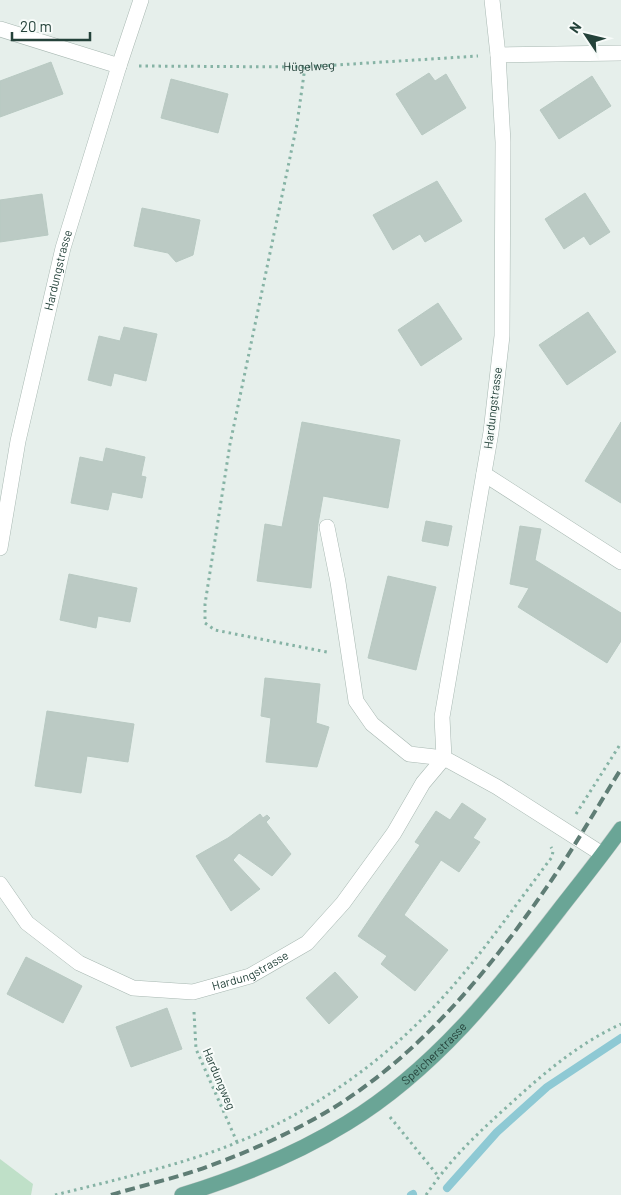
<svg xmlns="http://www.w3.org/2000/svg" width="621" height="1195" font-family="Barlow,sans-serif">
<style>
.green{fill:#bfe0c8}
.lines{fill:none;stroke-linecap:round;stroke-linejoin:round}
.stream{stroke:#8ec9d4;stroke-width:8}
.building{fill:#bbcac4;stroke:#b8c9c2}
.minor-casing{stroke:#a8b8b2;stroke-width:16}
.major-casing{stroke:#c2cac8;stroke-width:16}
.path{stroke:#86b3a5;stroke-width:3;stroke-dasharray:2.5 4;stroke-linecap:butt}
.minor{stroke:#fff;stroke-width:15}
.major{stroke:#6aa596;stroke-width:15}
.rail{stroke:#5f7d75;stroke-width:4;stroke-dasharray:10 5;stroke-linecap:butt}
.labels{text-anchor:middle;stroke-width:4;stroke-linejoin:round;paint-order:stroke}
.street-label{font-size:12px;fill:#24423a;stroke:#f7fbf9}
</style>
<rect width="100%" height="100%" fill="#e6efeb"/>
<path class="green" d="M 0,1159 L 33,1184 L 31,1195 L 0,1195 Z"/>
<g class="lines">
<path class="stream" d="M 447,1188 L 497,1132 L 547,1087 L 621,1038
M 411,1195 L 413,1194"/>
</g>
<path class="building" d="M 51,62 L 63,94 L 0,117 L 0,81 Z
M 429,73 L 435,81 L 446,74 L 466,108 L 422,135 L 396,94 Z
M 592,76 L 611,106 L 559,139 L 540,110 Z
M 171,79 L 228,94 L 218,133 L 161,118 Z
M 437,181 L 462,221 L 425,242 L 420,234 L 393,250 L 373,215 Z
M 585,193 L 610,232 L 590,245 L 584,236 L 564,249 L 545,219 Z
M 42,194 L 48,235 L 0,242 L 0,200 Z
M 142,208 L 200,220 L 193,255 L 176,262 L 168,253 L 134,246 Z
M 438,303 L 462,339 L 421,366 L 398,330 Z
M 588,312 L 616,352 L 567,385 L 539,345 Z
M 124,327 L 157,334 L 146,381 L 114,373 L 111,386 L 88,380 L 99,336 L 120,341 Z
M 302,422 L 400,440 L 388,508 L 323,496 L 318,524 L 311,588 L 257,581 L 265,524 L 282,527 Z
M 621,422 L 621,503 L 585,481 Z
M 106,448 L 145,457 L 141,476 L 146,477 L 142,498 L 112,492 L 108,510 L 71,503 L 80,457 L 103,462 Z
M 426,521 L 452,526 L 448,546 L 422,541 Z
M 520,526 L 541,529 L 535,560 L 621,613 L 621,641 L 607,663 L 518,607 L 529,588 L 510,584 Z
M 69,574 L 137,588 L 130,622 L 98,616 L 96,628 L 60,620 Z
M 388,576 L 436,587 L 416,670 L 368,658 Z
M 265,678 L 320,684 L 316,723 L 329,727 L 317,767 L 266,762 L 271,718 L 261,716 Z
M 47,711 L 134,724 L 128,762 L 87,756 L 81,793 L 35,786 Z
M 462,803 L 486,819 L 473,838 L 480,842 L 459,872 L 441,860 L 404,915 L 448,950 L 415,991 L 381,964 L 387,956 L 358,936 L 420,845 L 415,842 L 436,811 L 450,820 Z
M 260,814 L 263,818 L 267,815 L 270,818 L 266,822 L 291,854 L 272,876 L 239,853 L 233,860 L 260,889 L 231,911 L 196,856 L 228,838 Z
M 26,957 L 82,986 L 63,1023 L 7,994 Z
M 335,972 L 358,997 L 329,1024 L 306,998 Z
M 167,1008 L 182,1049 L 131,1067 L 116,1027 Z"/>
<g class="lines">
<defs>
<g id="minor">
<path d="M 492,0 L 498,55 L 503,142 L 502,336 L 491,432 L 442,717 L 444,758 L 497,787 L 602,854"/>
<path d="M 0,29 L 119,66"/>
<path d="M 498,55 L 621,53"/>
<path d="M 484,474 L 621,562"/>
<path d="M 327,527 L 338,582 L 356,701 L 372,724 L 409,754 L 444,758"/>
<path id="s2" d="M 0,548 L 18,441 L 63,248 L 119,66 L 141,0"/>
<path id="s3" d="M 0,884 L 27,923 L 79,963 L 133,988 L 193,992 L 250,976 L 307,943 L 343,903 L 394,833 L 423,783 L 444,758"/>
</g>
<g id="major">
<path id="s4" d="M 182,1195 C 240,1177 295,1155 347,1123 C 434,1070 498,989 559,910 C 580,883 601,857 621,829"/>
</g>
</defs>
<use href="#minor" class="minor-casing"/>
<use href="#major" class="major-casing"/>
<g class="path">
<path id="s1" d="M 139,66 L 305,67 L 478,56"/>
<path d="M 305,67 L 297,124 L 230,444 L 205,604 L 205,623 L 215,630 L 327,652"/>
<path d="M 576,814 L 621,743"/>
<path d="M 194,1012 L 196,1049 L 237,1142"/>
<path d="M 390,1117 L 439,1177"/>
<path d="M 55,1195 C 107,1182 159,1170 209,1153 C 288,1126 363,1078 422,1019 C 471,971 510,912 552,857 L 553,851 L 551,847"/>
<path d="M 426,1195 C 451,1158 477,1134 509,1105 C 544,1073 578,1044 621,1024"/>
</g>
<use href="#minor" class="minor"/>
<use href="#major" class="major"/>
<path class="rail" d="M 111,1195 C 143,1185 177,1178 209,1166 C 245,1153 282,1137 316,1118 C 415,1063 492,968 555,875 C 578,841 599,804 621,769"/>
</g>
<g class="labels">
<g class="street-label">
<text dy="4" stroke="none"><textPath href="#s1" startOffset="170">Hügelweg</textPath></text>
<text dy="4" stroke="none"><textPath href="#s2" startOffset="284">Hardungstrasse</textPath></text>
<text transform="translate(493 408) rotate(-83)" y="4">Hardungstrasse</text>
<text dy="4" stroke="none"><textPath href="#s3" startOffset="294">Hardungstrasse</textPath></text>
<text dy="4" stroke="none"><textPath href="#s4" startOffset="292">Speicherstrasse</textPath></text>
<text transform="translate(219 1079) rotate(67)" y="4">Hardungweg</text>
</g>
</g>
<g transform="translate(586 35) rotate(305)" stroke="#f7fbf9" stroke-width="4" paint-order="stroke">
<path d="M0-4L9 19L0 12L-9 19Z" fill="#24423a"/>
<text y="-8" font-size="14" font-weight="bold" text-anchor="middle" fill="#24423a">N</text>
</g>
<path d="M12 32v8h78v-8" fill="none" stroke="#24423a" stroke-width="2.5"/>
<text x="20" y="32" font-size="15" fill="#24423a" stroke="#f7fbf9" stroke-width="4" paint-order="stroke">20 m</text>
</svg>
